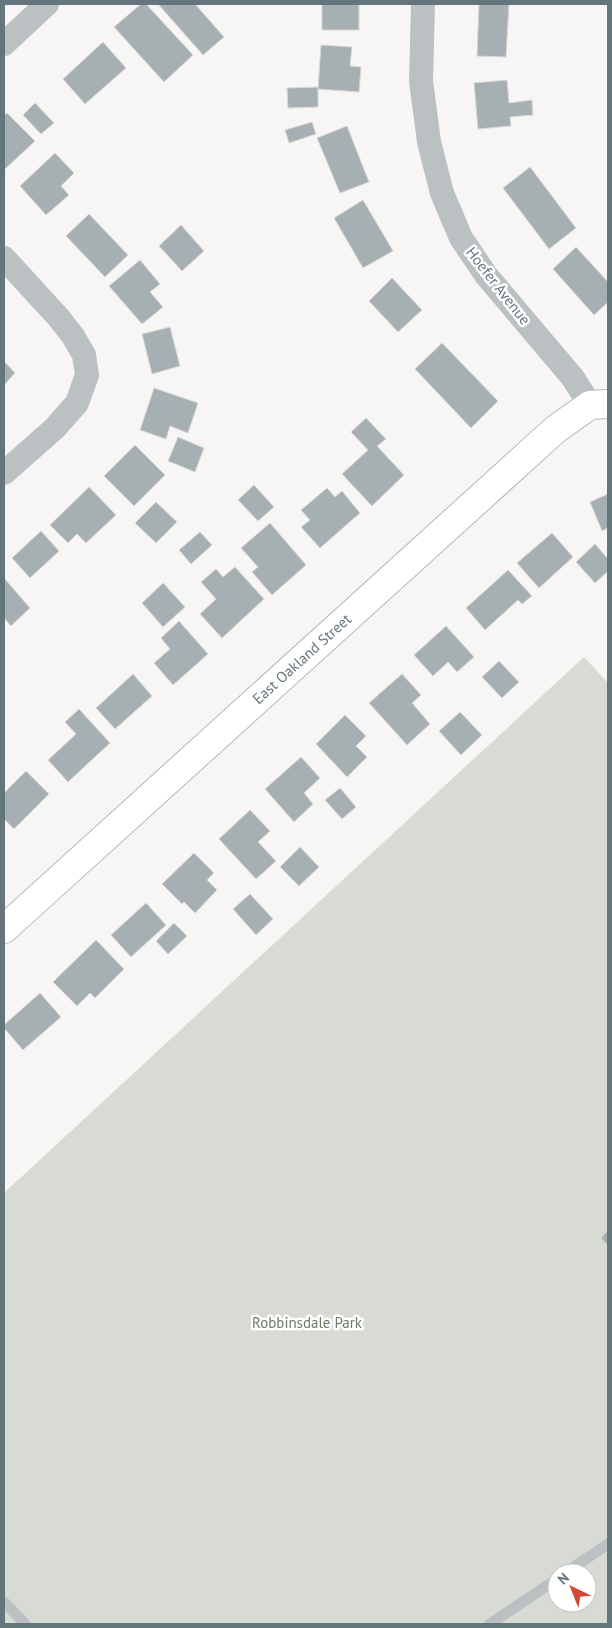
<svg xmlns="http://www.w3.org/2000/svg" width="612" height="1628" font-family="'PT Sans',sans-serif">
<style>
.green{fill:#d7dbd3;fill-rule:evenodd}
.building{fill:#a6afb2;stroke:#d8d8d6}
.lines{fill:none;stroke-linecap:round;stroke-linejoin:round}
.secondary-casing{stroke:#b0b7ba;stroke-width:30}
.lane{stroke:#bbc1c3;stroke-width:11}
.street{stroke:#bbc1c3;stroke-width:24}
.secondary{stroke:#fff;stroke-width:28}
.labels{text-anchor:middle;stroke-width:5;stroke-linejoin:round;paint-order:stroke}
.street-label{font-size:15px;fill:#64757c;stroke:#fff}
.park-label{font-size:15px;fill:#6d7a66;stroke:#fff}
</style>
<rect width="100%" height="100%" fill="#f7f6f4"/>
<path class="green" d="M 584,657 L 608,683 L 608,1624 L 4,1624 L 4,1193 ZM 557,1573 L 587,1573 L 587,1603 L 557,1603 Z"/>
<path class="building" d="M 141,4 L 146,4 L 193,55 L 164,82 L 114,27 Z
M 158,4 L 195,4 L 224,37 L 203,55 Z
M 322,4 L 359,4 L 359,30 L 322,30 Z
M 479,4 L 509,4 L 506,57 L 477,56 Z
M 103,42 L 126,68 L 85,104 L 63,79 Z
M 321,45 L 352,47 L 350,66 L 361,67 L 359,92 L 318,89 Z
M 507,80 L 509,103 L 532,100 L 533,115 L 510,117 L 511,126 L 478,129 L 474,83 Z
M 318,87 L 318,107 L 288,108 L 287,88 Z
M 35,103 L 54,123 L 41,134 L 23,115 Z
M 7,113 L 35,141 L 5,169 L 4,168 L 4,115 Z
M 312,122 L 316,134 L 289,143 L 285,130 Z
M 347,126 L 369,182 L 340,193 L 317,138 Z
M 55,153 L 74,173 L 61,186 L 69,195 L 46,215 L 20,186 Z
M 530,167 L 576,228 L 549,249 L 503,188 Z
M 363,200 L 393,251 L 363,268 L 334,218 Z
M 89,214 L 128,255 L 105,277 L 66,236 Z
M 181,225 L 204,251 L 182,271 L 159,246 Z
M 576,247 L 608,282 L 608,302 L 594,315 L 553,269 Z
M 140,260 L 160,284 L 150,292 L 163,307 L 142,324 L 109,286 Z
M 392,278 L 422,310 L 398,332 L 369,301 Z
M 170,327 L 180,366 L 152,374 L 142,334 Z
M 442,343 L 498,401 L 471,428 L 415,369 Z
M 4,361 L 15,373 L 4,385 Z
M 154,388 L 198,403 L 188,433 L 170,426 L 166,439 L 140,430 Z
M 366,418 L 386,439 L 377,446 L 404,475 L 372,506 L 342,474 L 368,450 L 351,432 Z
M 178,437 L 204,448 L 195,472 L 168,461 Z
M 135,445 L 165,475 L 134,506 L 104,476 Z
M 254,485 L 274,507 L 258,521 L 238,500 Z
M 89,487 L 116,515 L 86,543 L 77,534 L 68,543 L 50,525 Z
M 327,488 L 335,497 L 342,491 L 360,513 L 320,548 L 301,527 L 310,520 L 301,510 Z
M 608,494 L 608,528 L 602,531 L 590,502 Z
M 156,502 L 177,522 L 156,543 L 135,523 Z
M 270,523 L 306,565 L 272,595 L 252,572 L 258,567 L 241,548 Z
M 41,531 L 59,551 L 30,578 L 12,558 Z
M 200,532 L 212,545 L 191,564 L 179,550 Z
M 552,533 L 573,557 L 539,588 L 517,563 Z
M 595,544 L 608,559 L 608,571 L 595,583 L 576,562 Z
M 235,567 L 264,599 L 222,638 L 200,614 L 216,599 L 201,582 L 216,569 L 223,577 Z
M 508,570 L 532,596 L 522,604 L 518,600 L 485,630 L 466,608 Z
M 4,578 L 30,608 L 11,626 L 4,618 Z
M 163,583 L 185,607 L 163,627 L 142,603 Z
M 179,621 L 208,654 L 173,685 L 154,663 L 170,649 L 161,638 Z
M 446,626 L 474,657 L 457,672 L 448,662 L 433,676 L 414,655 Z
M 499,661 L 519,682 L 502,698 L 482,677 Z
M 133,674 L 152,696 L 115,729 L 96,708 Z
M 402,674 L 421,695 L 412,703 L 430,724 L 407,745 L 369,703 Z
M 79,709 L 110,743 L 68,782 L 48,760 L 76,734 L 65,722 Z
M 460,712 L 482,735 L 461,755 L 439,731 Z
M 345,715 L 366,736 L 356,746 L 367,757 L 347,777 L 316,744 Z
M 301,757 L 320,778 L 304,793 L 313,804 L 294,822 L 265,789 Z
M 26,771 L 49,794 L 14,829 L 4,819 L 4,793 Z
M 340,788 L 356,807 L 342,819 L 325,800 Z
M 250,810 L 270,831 L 258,842 L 276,861 L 256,879 L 219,839 Z
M 300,847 L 319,867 L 299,886 L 280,867 Z
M 194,853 L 214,873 L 207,880 L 217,890 L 195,913 L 184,902 L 182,904 L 162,884 Z
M 250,894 L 273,919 L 256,935 L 233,909 Z
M 146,903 L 166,925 L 131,957 L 111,935 Z
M 174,923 L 187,936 L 168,954 L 156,941 Z
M 96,940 L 124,969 L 95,998 L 90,993 L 77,1006 L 53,982 Z
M 40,993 L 61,1017 L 23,1050 L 4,1028 L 4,1025 Z
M 608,1230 L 608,1246 L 601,1238 Z"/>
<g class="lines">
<defs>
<path id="secondary" d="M 4,929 L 556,429 L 590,405 L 608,404"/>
</defs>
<use href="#secondary" class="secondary-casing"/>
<path class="lane" d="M 565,1573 L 608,1544
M 4,1602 L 25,1624
M 490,1624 L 557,1579"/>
<path class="street" d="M 423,4 L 421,81 L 429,142 L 442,193 L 461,238 L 486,275 L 573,378 L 590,405
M 4,44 L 47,4
M 4,258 L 59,318 L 73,336 L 84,355 L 87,375 L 77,403 L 55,428 L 4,473"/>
<use href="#secondary" class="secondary"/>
</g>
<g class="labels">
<g class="street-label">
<text transform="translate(498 286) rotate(52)" y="5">Hoefer Avenue</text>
<text transform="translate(302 659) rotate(-42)" y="5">East Oakland Street</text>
</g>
<g class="park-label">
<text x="307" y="1328">Robbinsdale Park</text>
</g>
</g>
<rect width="612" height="1628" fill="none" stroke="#64757c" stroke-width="10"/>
<g transform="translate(572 1588) rotate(317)"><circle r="24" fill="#ffffff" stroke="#c1c8cb"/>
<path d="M0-4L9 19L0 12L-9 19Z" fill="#d54836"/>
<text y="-8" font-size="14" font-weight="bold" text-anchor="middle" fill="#64757c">N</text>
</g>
</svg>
